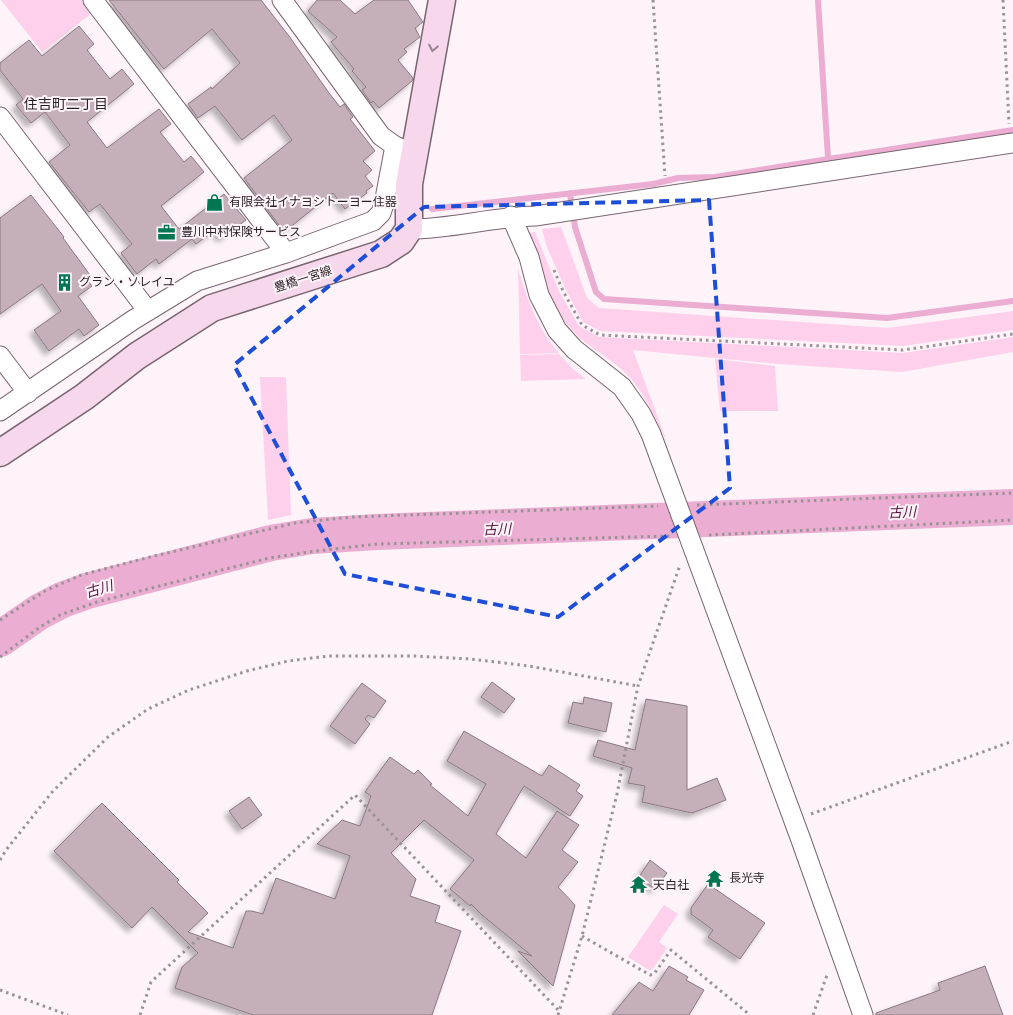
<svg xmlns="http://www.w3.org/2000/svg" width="1013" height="1015" font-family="Ubuntu,'Noto Sans JP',sans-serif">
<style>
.green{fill:#fed0eb}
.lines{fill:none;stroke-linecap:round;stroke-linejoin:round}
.stream{stroke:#ebadd2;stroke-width:6}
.river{stroke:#ebadd2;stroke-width:36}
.building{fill:#c4afbb;stroke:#8c7883;filter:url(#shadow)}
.street-casing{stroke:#786570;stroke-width:21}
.secondary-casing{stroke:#786570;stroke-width:29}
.path{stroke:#9b9297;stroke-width:3;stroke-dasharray:2.5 4;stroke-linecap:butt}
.street{stroke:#fff;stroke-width:19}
.secondary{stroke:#f7d7eb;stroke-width:26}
.oneway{stroke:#998491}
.marked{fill:none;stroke:#1d4ed8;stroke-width:4;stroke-dasharray:10 6;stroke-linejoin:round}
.labels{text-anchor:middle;stroke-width:4;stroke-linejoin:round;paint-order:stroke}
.poi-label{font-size:12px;fill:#261f23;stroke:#fdf3f8;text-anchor:start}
.street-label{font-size:12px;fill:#261f23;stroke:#fdf3f8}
.neighbourhood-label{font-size:14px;fill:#261f23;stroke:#fdf3f8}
.water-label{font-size:14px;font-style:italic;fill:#581142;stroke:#fdf3f8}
</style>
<defs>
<filter id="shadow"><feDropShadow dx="-4.5" dy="4.5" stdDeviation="2.5" flood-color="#0004"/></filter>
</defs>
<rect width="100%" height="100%" fill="#fdf3f8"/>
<path class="green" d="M 1,0 L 84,0 L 93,12 L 42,52 Z
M 561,227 L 587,298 L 599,308 L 887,328 L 1013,311 L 1013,330 L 903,346 L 600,331 L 583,322 L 566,290 L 546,245 L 542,229 Z
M 535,232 L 559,291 L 579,326 L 599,337 L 903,353 L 1013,337 L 1013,352 L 902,372 L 777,364 L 633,350 L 667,442 C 654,416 643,388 621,369 C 606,355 587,347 573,331 C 548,305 538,266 525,233 Z
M 518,268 C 527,299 537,328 559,353 L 520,354 Z
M 559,354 L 573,369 L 586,379 L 521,381 L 520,355 Z
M 715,359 L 775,366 L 778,411 L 720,411 Z
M 260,377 L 286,377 L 291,515 L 268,520 Z
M 664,905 L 678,914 L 659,942 L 667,948 L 653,969 L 649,970 L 628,957 Z"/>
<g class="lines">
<path class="stream" d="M 818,0 L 828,158
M 570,193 L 575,227 L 596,292 L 604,299 L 887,318 L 1013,301
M 432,209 L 653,184 L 678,178 L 715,177 L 1013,130"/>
<path class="river" d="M 0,639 L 39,612 L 62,600 L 87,591 L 271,543 L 312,536 L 377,532 L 1013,507"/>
</g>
<path class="building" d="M 109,0 L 261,0 L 289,36 L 329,93 L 340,107 L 344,104 L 353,117 L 350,119 L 375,151 L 363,161 L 372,170 L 365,176 L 373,186 L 366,191 L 367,193 L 345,209 L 333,193 L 284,232 L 244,178 L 292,140 L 274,115 L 242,140 L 215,106 L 198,118 L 188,104 L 211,87 L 212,89 L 240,63 L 212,29 L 164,69 Z
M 317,0 L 340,0 L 355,14 L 374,0 L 408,0 L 423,22 L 415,28 L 420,37 L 404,49 L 407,52 L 398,60 L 413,78 L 412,81 L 379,108 L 373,101 L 371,103 L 362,90 L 366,87 L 352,71 L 354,69 L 331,42 L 337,37 L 308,11 Z
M 79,26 L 94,44 L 87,50 L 110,79 L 122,69 L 134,84 L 87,122 L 107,148 L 159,109 L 171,124 L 160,132 L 184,162 L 191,156 L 204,172 L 161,206 L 179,229 L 224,194 L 246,220 L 222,238 L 215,230 L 196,244 L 192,239 L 159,264 L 156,259 L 137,274 L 121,253 L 132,244 L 100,204 L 89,212 L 49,162 L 70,145 L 45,112 L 31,123 L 16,105 L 23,99 L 0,70 L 0,63 L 29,40 L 42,56 Z
M 31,195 L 64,237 L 63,238 L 90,275 L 86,278 L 92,286 L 78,296 L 99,325 L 84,336 L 79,329 L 49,351 L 34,330 L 61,311 L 42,284 L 0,314 L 0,218 Z
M 492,682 L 515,699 L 504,713 L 481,697 Z
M 362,683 L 386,701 L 374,718 L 368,715 L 365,719 L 370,724 L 355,744 L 330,726 Z
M 584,697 L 612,703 L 606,732 L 568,723 L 573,702 L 583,704 Z
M 646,699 L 687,706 L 687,790 L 717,778 L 726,800 L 692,813 L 642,802 L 645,786 L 628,783 L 632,768 L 593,756 L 598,740 L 635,750 Z
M 464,731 L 542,776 L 549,765 L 580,785 L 576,791 L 583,796 L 570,816 L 524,786 L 496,834 L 526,858 L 557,811 L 579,825 L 562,850 L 578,862 L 558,887 L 575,905 L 553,986 L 518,951 L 532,956 L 482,915 L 471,904 L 470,906 L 450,889 L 474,860 L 424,820 L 391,853 L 416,879 L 410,896 L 440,906 L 435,922 L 461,931 L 432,1015 L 253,1015 L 175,988 L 182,967 L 198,953 L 152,907 L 132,928 L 54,851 L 102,803 L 179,880 L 177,882 L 208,913 L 188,932 L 233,948 L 246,911 L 252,911 L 263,914 L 276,878 L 335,899 L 350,856 L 317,844 L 342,820 L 360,826 L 371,796 L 365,792 L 390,757 L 414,774 L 418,770 L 432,784 L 430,785 L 468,816 L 486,784 L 447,761 Z
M 249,797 L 262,815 L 242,829 L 229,811 Z
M 650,860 L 667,873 L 655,889 L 639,877 Z
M 708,884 L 765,923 L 740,959 L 708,937 L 713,930 L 691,914 L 691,908 Z
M 669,966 L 688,977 L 686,980 L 704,990 L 689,1015 L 612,1015 L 639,982 L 653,991 Z
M 985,966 L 1003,1015 L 876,1015 L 876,1013 L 940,990 L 938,983 Z"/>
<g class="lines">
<defs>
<path id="street" d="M 93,0 L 286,253
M 282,0 L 381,136 L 395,146 L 405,150
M 0,117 L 148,311
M 511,216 L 529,257 L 539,295 L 557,330 L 574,349 L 622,387 L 641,414 L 651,434 L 801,840 L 863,1015
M 409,229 C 451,229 492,217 535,216 L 1013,143
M 0,356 L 28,393
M 0,411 L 133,320 L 197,281 L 286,253 L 373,221 L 381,213 L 384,204 L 395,146"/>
<path id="secondary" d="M 0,453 L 84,397 L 137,356 L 212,308 L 381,254 L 401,241 L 409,229 L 409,184 L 442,0"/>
</defs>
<use href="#street" class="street-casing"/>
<use href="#secondary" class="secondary-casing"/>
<path class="path" d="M 653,0 L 665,176
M 1003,0 L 1009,124
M 554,270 L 563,291 L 582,325 L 600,335 L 903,350 L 1013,334
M 697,505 L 1013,493
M 709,535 L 1013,520
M 0,620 L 45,591 L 81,575 L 150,557 L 295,523 L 352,517 L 658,506
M 0,657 L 40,627 L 60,615 L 97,602 L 269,558 L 316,551 L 378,544 L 670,536
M 811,814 L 1013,741
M 0,860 L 6,850 L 53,791 L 108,737 L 148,709 L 189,690 L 247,671 L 288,661 L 329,656 L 414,656 L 471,659 L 529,666 L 638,686
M 582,936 L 650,975 L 654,974 L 671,950 L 750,1015
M 0,990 L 68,1015
M 140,1015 L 151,982 L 355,795 L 560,1012
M 558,1015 L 582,936 L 617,794 L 638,686 L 680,565
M 813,1015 L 828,972"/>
<use href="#street" class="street"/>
<use href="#secondary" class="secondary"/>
</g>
<defs><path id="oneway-chevron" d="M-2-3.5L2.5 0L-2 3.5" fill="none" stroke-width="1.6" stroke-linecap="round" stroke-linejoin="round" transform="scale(1.25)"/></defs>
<use class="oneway" href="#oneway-chevron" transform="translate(433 48) rotate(101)"/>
<path class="marked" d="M 709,200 L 730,488 L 558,617 L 345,574 L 234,365 L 424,207 Z"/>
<defs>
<symbol id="shop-bare" viewBox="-9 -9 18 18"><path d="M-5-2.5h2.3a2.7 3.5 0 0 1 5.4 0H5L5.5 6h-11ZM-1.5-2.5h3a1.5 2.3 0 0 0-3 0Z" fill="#017651" stroke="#fdf3f8" stroke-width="2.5" paint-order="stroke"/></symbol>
<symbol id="office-bare" viewBox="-9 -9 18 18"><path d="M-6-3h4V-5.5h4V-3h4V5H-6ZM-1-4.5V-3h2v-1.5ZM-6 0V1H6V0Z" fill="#017651" stroke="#fdf3f8" stroke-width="2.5" paint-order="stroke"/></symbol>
<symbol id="building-bare" viewBox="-9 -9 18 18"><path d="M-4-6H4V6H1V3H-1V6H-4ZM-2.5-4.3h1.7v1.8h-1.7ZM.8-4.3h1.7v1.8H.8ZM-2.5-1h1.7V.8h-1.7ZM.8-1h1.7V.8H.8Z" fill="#017651" stroke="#fdf3f8" stroke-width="2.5" paint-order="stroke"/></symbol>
<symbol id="temple-bare" viewBox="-9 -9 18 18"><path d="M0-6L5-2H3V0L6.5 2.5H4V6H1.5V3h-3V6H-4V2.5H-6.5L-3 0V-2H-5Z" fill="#017651" stroke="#fdf3f8" stroke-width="2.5" paint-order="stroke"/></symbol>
</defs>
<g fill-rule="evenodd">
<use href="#shop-bare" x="202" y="190" width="25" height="25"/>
<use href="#office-bare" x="154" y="220" width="25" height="25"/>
<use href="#building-bare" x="52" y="270" width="25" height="25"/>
<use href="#temple-bare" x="702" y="866" width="25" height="25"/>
<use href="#temple-bare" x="626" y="872" width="25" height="25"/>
</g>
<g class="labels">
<g class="poi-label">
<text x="229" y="206">有限会社イナヨシトーヨー住器</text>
<text x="181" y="236">豊川中村保険サービス</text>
<text x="79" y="286">グラン・ソレイユ</text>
<text x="729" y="882">長光寺</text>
<text x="653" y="889">天白社</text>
</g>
<g class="street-label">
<text transform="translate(303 279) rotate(-18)" y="4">豊橋一宮線</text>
</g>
<g class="neighbourhood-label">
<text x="66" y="109">住吉町二丁目</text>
</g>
<g class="water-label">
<text transform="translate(902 512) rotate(-2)" y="5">古川</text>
<text transform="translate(497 529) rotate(-2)" y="5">古川</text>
<text transform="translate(99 589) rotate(-17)" y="5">古川</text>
</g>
</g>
</svg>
